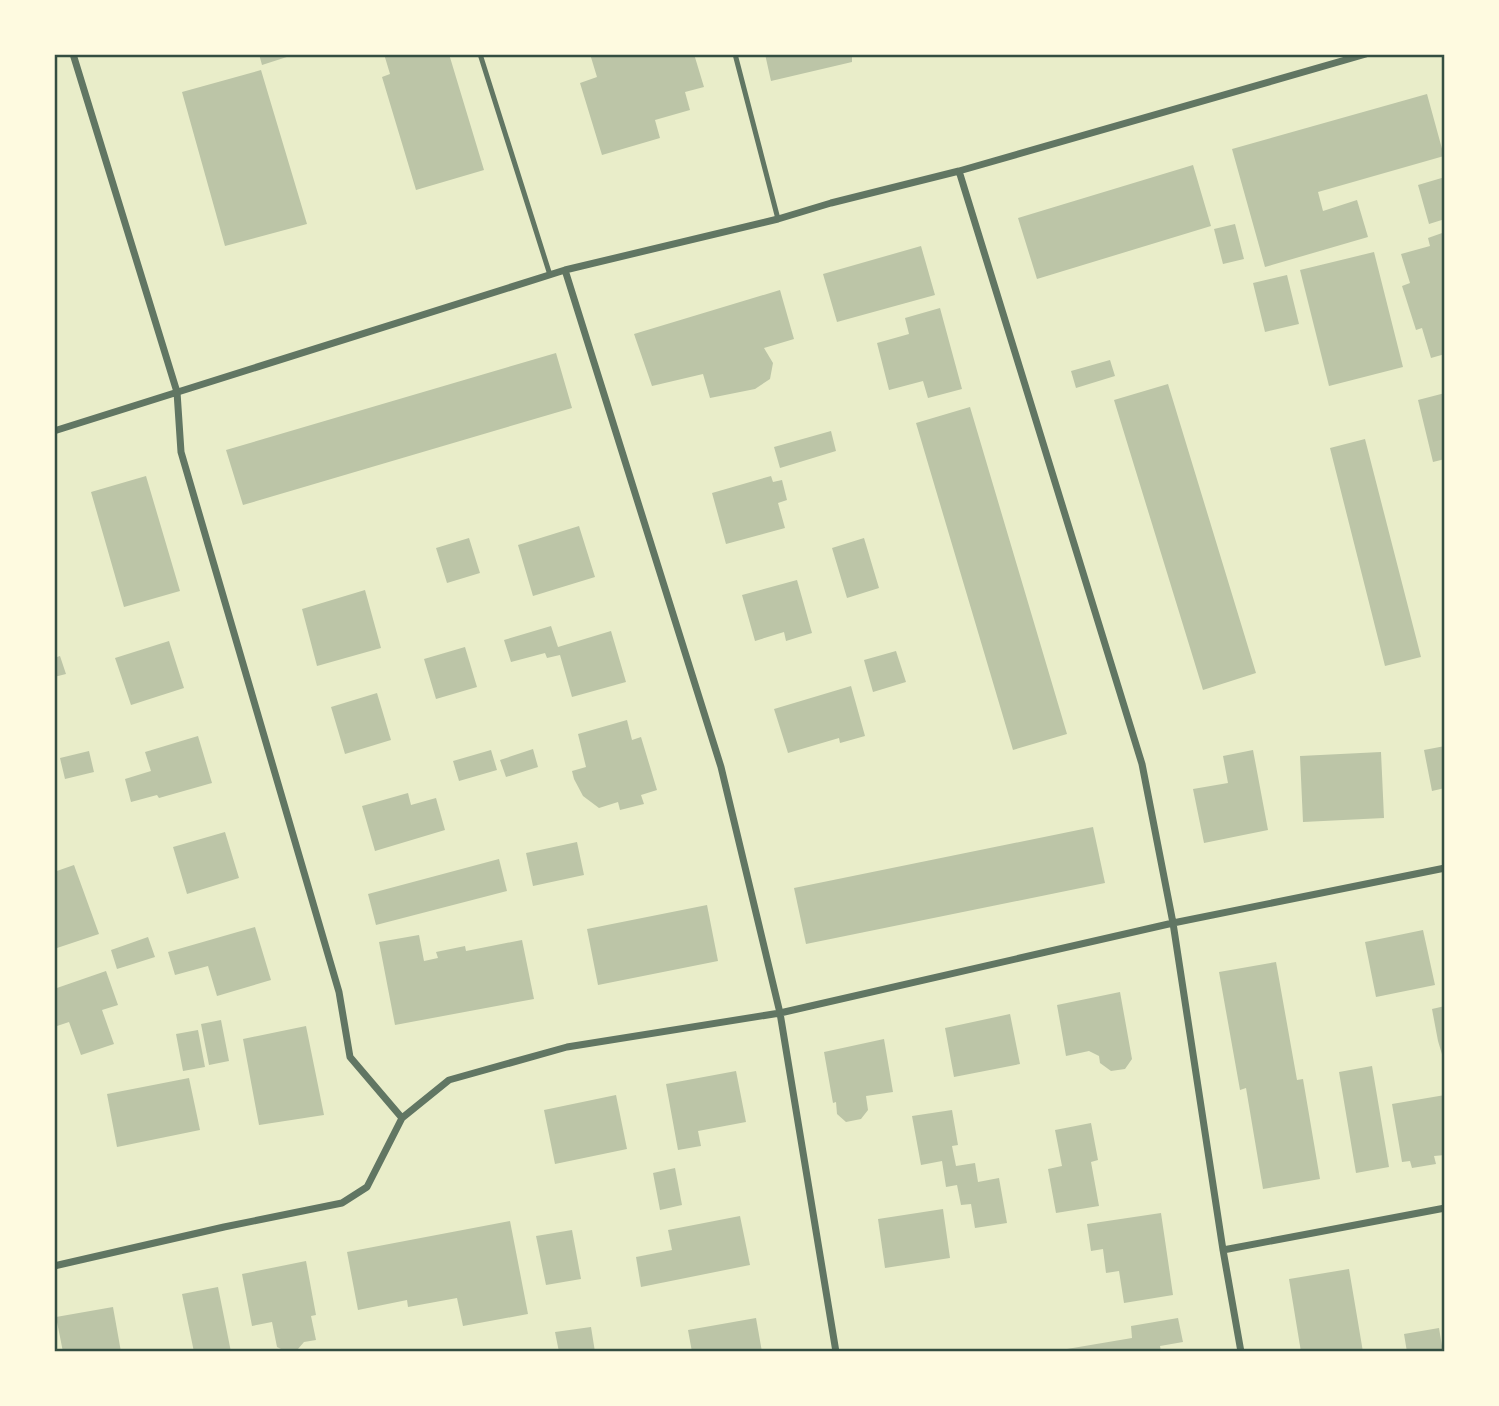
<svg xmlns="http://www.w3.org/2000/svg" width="1499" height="1406" font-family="'DejaVu Sans',sans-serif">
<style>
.building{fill:#bcc5a7}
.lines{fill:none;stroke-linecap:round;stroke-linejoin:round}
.service{stroke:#617663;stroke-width:5}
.minor{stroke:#617663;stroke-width:7}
.neatline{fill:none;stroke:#344e41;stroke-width:2.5}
</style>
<rect width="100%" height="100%" fill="#e9edc9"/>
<path class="building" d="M 259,54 L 293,54 L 293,55 L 262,65 Z
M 384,54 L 449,54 L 484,170 L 416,190 L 382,77 L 390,74 Z
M 590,54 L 694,54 L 704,87 L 685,92 L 690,110 L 655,120 L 660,138 L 602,155 L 580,83 L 597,77 Z
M 765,54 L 852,54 L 852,62 L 771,81 Z
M 261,70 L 307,224 L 225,246 L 182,92 Z
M 1427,94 L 1444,156 L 1318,192 L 1323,211 L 1357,200 L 1368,237 L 1265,267 L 1232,149 Z
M 1193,165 L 1211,226 L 1037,279 L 1018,218 Z
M 1445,177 L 1445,219 L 1429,224 L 1418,185 Z
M 1235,224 L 1244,259 L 1223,264 L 1214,229 Z
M 1445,232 L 1445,354 L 1431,358 L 1422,328 L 1416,330 L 1402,286 L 1410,283 L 1401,254 L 1430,246 L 1428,238 Z
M 921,246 L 935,295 L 837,322 L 823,274 Z
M 1374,252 L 1403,367 L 1329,386 L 1300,270 Z
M 1287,275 L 1299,324 L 1265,332 L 1253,283 Z
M 780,290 L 794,339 L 764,348 L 773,363 L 770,379 L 755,389 L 710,398 L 703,374 L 652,386 L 634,334 Z
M 940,308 L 962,389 L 928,398 L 923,381 L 889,390 L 877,343 L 909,334 L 905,318 Z
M 556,353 L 572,408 L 243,505 L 226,450 Z
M 1110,360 L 1115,376 L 1076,388 L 1071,371 Z
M 1168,384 L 1256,673 L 1203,690 L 1114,400 Z
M 1445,393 L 1445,459 L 1433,462 L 1418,400 Z
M 970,407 L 1067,734 L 1013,750 L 916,423 Z
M 831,431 L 836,451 L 780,468 L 774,447 Z
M 1365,439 L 1421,657 L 1385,666 L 1330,448 Z
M 146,476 L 180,591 L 124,607 L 91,492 Z
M 771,476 L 773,482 L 782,480 L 787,500 L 778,503 L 785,528 L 726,544 L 712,493 Z
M 579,526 L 595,577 L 533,596 L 518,545 Z
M 469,538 L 480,573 L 447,583 L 436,548 Z
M 864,538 L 879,588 L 847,598 L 832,548 Z
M 797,580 L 812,633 L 786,641 L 784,632 L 755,641 L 742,595 Z
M 365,590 L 381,648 L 317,666 L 302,609 Z
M 551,626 L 558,647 L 611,631 L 626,682 L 572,697 L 560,655 L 547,658 L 545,653 L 511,662 L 504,640 Z
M 169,641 L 184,688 L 131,705 L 115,658 Z
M 465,647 L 477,687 L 436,699 L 424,659 Z
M 896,651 L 906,682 L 873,692 L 864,660 Z
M 60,656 L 66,674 L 54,677 L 54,658 Z
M 851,686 L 865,736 L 840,743 L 839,738 L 788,753 L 774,709 Z
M 377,693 L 391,740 L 345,754 L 331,707 Z
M 627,720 L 632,740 L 641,737 L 657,790 L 641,795 L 644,804 L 620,810 L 618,802 L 599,808 L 583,796 L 574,779 L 572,771 L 586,767 L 578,734 Z
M 198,736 L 212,783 L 159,798 L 157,795 L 131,802 L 125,779 L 151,771 L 145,752 Z
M 1445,746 L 1445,788 L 1432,791 L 1424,750 Z
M 533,749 L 538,767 L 506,777 L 500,760 Z
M 491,750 L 497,770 L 459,781 L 453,761 Z
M 1253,750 L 1268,830 L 1204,843 L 1193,789 L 1228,783 L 1223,756 Z
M 89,751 L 94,772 L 65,779 L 60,758 Z
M 1381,752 L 1384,818 L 1303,822 L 1300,756 Z
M 408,793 L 411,805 L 436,798 L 445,830 L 375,851 L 362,806 Z
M 1093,827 L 1105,883 L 806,944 L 794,888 Z
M 225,832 L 239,878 L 187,894 L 173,847 Z
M 577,842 L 584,875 L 533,886 L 526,853 Z
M 499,859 L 507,891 L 376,925 L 368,894 Z
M 74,865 L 99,934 L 54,949 L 54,872 Z
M 707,905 L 718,961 L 598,985 L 587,929 Z
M 255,927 L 271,980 L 217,996 L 208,966 L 175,975 L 168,952 Z
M 1423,930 L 1435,985 L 1376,997 L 1365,942 Z
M 419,935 L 424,961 L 438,958 L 436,952 L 465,946 L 466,951 L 522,940 L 534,999 L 395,1025 L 379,942 Z
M 148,937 L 155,957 L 117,969 L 111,950 Z
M 1276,962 L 1297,1080 L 1303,1079 L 1320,1179 L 1263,1189 L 1246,1088 L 1240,1090 L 1219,972 Z
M 106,971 L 118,1005 L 102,1010 L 114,1044 L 81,1055 L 69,1022 L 54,1027 L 54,989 Z
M 1120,992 L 1132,1059 L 1125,1069 L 1111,1071 L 1100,1063 L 1099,1056 L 1089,1051 L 1066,1056 L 1057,1005 Z
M 1445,1006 L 1445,1061 L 1444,1061 L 1438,1041 L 1432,1009 Z
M 1010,1014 L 1020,1064 L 954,1077 L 945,1028 Z
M 221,1020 L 229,1061 L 209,1065 L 201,1024 Z
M 306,1026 L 324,1115 L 259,1125 L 243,1039 Z
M 198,1030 L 205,1067 L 183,1071 L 176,1034 Z
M 884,1039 L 893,1092 L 866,1096 L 868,1110 L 861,1119 L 846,1122 L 837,1114 L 836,1102 L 833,1103 L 824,1052 Z
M 1372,1066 L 1389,1167 L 1356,1173 L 1339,1072 Z
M 736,1071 L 746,1122 L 698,1131 L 701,1146 L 678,1150 L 666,1084 Z
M 189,1078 L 200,1130 L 117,1147 L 107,1094 Z
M 616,1095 L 627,1149 L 555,1164 L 544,1110 Z
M 1445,1095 L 1445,1155 L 1434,1156 L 1436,1164 L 1412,1168 L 1410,1161 L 1402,1162 L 1392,1104 Z
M 952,1110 L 958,1145 L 952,1146 L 956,1166 L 975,1163 L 978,1182 L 999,1178 L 1007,1223 L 975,1228 L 971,1204 L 961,1205 L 957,1185 L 946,1187 L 942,1161 L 921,1165 L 912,1116 Z
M 1091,1123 L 1098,1160 L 1091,1162 L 1099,1206 L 1056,1213 L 1048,1169 L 1062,1166 L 1055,1130 Z
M 675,1168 L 682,1205 L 660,1210 L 653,1173 Z
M 943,1209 L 950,1258 L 885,1268 L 878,1219 Z
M 1161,1213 L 1173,1295 L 1124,1303 L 1119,1271 L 1106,1273 L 1103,1249 L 1091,1251 L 1087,1224 Z
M 740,1216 L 750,1265 L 641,1287 L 636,1257 L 672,1250 L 668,1230 Z
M 510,1221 L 528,1314 L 463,1326 L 457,1298 L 408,1307 L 407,1300 L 358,1310 L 347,1252 Z
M 572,1230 L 581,1279 L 546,1285 L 536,1236 Z
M 306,1261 L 316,1315 L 311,1316 L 316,1340 L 304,1342 L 298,1349 L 285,1351 L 277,1347 L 272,1322 L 252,1326 L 242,1274 Z
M 1349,1269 L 1363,1352 L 1301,1352 L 1289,1279 Z
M 218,1287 L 231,1352 L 194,1352 L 182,1294 Z
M 113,1307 L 121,1352 L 63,1352 L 56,1317 Z
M 756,1318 L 762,1352 L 692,1352 L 688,1330 Z
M 1178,1318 L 1183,1342 L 1160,1346 L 1161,1352 L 1062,1352 L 1061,1350 L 1132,1338 L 1131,1326 Z
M 591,1327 L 595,1352 L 559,1352 L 555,1332 Z
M 1439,1328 L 1443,1352 L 1407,1352 L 1404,1334 Z"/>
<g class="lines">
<path class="service" d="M 480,54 L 550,275
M 735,54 L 778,219"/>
<path class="minor" d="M 73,54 L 177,392 L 181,452 L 339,992 L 350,1057 L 402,1118
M 959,171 L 1142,764 L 1173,923 L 1223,1250 L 1241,1352
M 565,270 L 721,767 L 780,1013 L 836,1352
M 54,431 L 565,270 L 778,219 L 831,203 L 959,171 L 1366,54
M 1223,1250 L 1445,1208
M 54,1266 L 224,1227 L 342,1203 L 367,1187 L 402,1118 L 449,1080 L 567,1047 L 780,1013 L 1173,923 L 1445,868"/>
</g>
<rect width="1499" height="1406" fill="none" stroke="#fefae0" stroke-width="112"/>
<rect x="56" y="56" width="1387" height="1294" class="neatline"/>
</svg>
